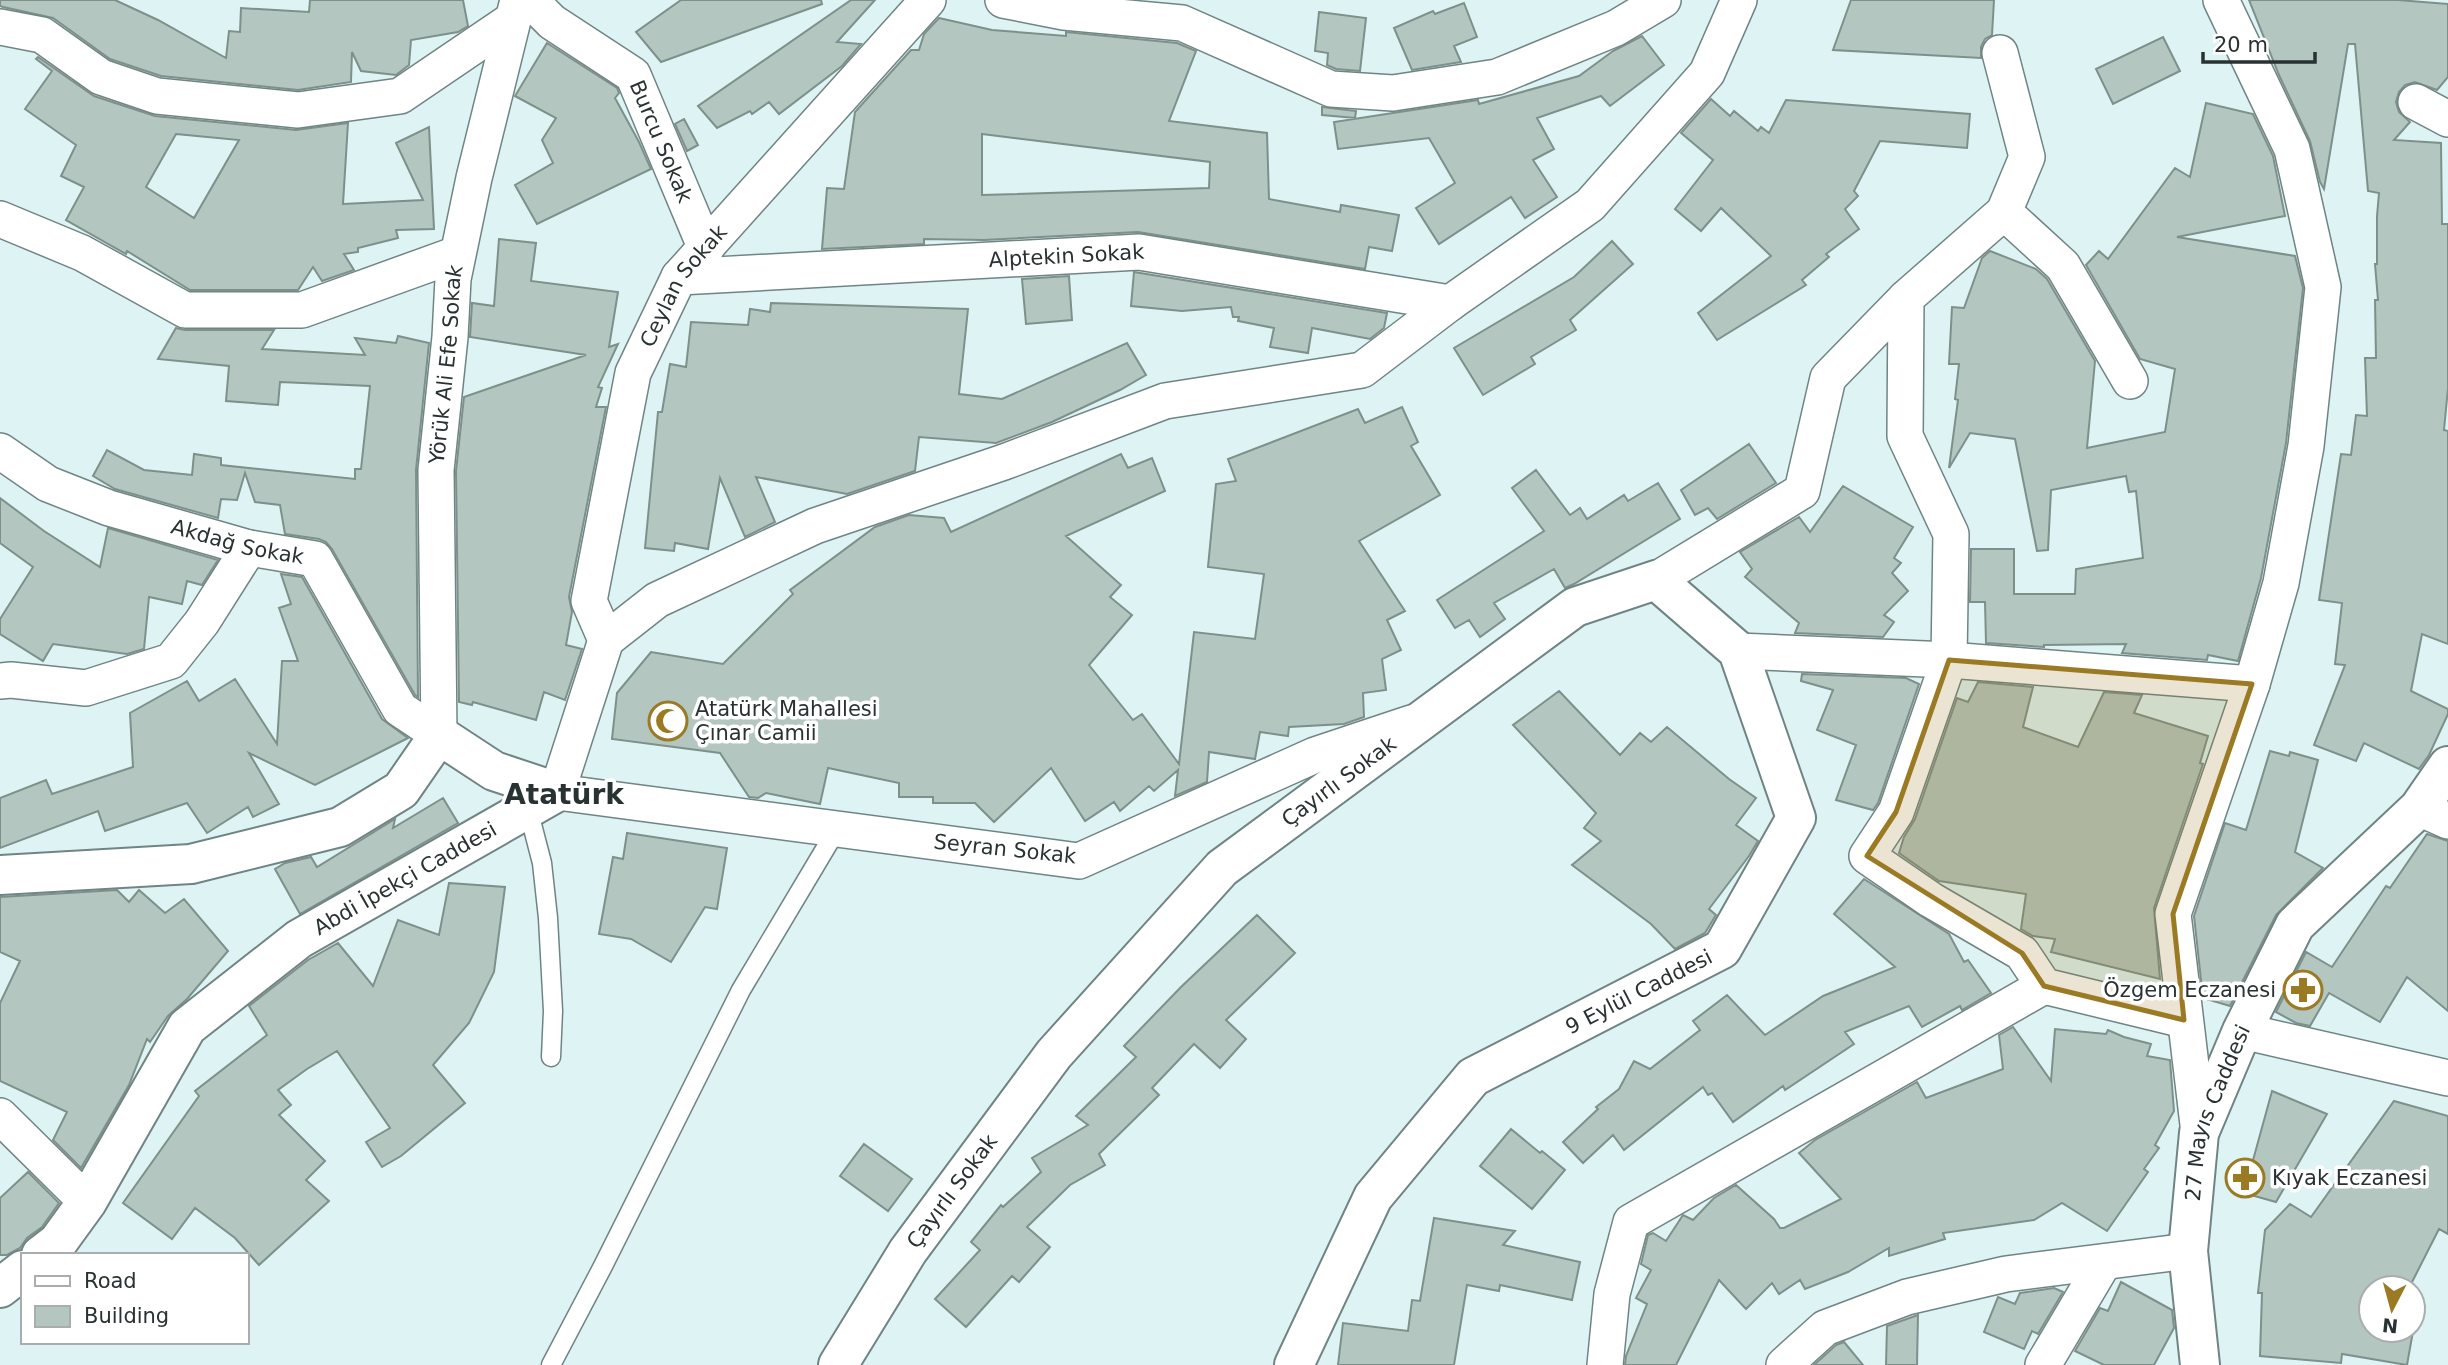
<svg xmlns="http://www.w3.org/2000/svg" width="2448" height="1365" font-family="'DejaVu Sans',sans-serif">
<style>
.building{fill:#b3c6c0;stroke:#7d908a;stroke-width:2;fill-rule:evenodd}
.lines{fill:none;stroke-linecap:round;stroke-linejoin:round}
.lane-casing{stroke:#708484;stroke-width:21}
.street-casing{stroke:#708484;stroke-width:38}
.secondary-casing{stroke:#708484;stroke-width:42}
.lane{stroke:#fff;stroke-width:18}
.street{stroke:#fff;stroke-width:35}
.secondary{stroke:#fff;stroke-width:38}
.marked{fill:#9b7a24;fill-opacity:0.2;stroke:#9b7a24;stroke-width:5;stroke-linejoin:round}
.labels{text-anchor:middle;stroke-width:7;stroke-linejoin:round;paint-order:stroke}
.street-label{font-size:21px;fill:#293232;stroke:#fff}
.poi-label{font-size:21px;fill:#293232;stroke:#fff;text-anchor:start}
.district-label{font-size:28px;font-weight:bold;fill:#293232;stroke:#fff}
</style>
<rect width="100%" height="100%" fill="#def4f4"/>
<path class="building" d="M 0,0 L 115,0 L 158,20 L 226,58 L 229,31 L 240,32 L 241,8 L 309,12 L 310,0 L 463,0 L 468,26 L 458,32 L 411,40 L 409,65 L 396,75 L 361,71 L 352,52 L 351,82 L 298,90 L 161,76 L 110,59 L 53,18 L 3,7 L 0,6 Z
M 681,0 L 821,0 L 822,4 L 661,62 L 636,32 Z
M 851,0 L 875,0 L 837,42 L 861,44 L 842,66 L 779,114 L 769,102 L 752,114 L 750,111 L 717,128 L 698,106 Z
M 1851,0 L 1994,0 L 1992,35 L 1985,39 L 1981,47 L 1981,58 L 1833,50 Z
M 2249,0 L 2398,0 L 2448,4 L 2448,77 L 2437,90 L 2415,82 L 2405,85 L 2399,92 L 2396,102 L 2399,112 L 2410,122 L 2394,140 L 2441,143 L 2442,224 L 2448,224 L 2448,388 L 2444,430 L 2448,431 L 2448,644 L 2422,634 L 2411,691 L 2448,709 L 2448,714 L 2429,755 L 2419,769 L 2364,743 L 2356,761 L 2314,745 L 2345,665 L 2335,664 L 2342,603 L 2319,600 L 2341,454 L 2351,455 L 2356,415 L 2367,416 L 2365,358 L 2376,358 L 2375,300 L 2378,300 L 2375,264 L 2377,264 L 2377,216 L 2379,193 L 2368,191 L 2355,44 L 2348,44 L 2324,189 L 2320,182 L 2310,141 L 2279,75 Z
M 1464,3 L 1477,37 L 1454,46 L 1461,62 L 1412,70 L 1394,28 L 1433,11 L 1435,14 Z
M 1319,12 L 1366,18 L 1360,71 L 1336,69 L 1327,65 L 1328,53 L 1315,51 Z
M 939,18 L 992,30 L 1066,36 L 1066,32 L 1177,43 L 1196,51 L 1169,121 L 1267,133 L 1269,199 L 1340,212 L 1341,205 L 1399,215 L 1392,251 L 1369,247 L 1365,269 L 1138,232 L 984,240 L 924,239 L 924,244 L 822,249 L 827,188 L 844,189 L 855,112 L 911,50 L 919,50 L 924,34 ZM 982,134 L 1210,162 L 1209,188 L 982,195 Z
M 1642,36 L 1664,65 L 1610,106 L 1601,96 L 1537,118 L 1554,149 L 1533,160 L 1557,197 L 1525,218 L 1511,197 L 1439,244 L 1416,208 L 1455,183 L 1429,138 L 1338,149 L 1334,122 L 1478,100 L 1479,104 L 1579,76 L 1613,51 Z
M 2163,37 L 2180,71 L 2113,104 L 2096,69 Z
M 547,43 L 617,88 L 619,93 L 615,98 L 639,142 L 651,169 L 537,224 L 515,185 L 553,163 L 542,140 L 556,118 L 515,96 Z
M 38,57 L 94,96 L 155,116 L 296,130 L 348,123 L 343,204 L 423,200 L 396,143 L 429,127 L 434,229 L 396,230 L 398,238 L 358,248 L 358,252 L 344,254 L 354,270 L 322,281 L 313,267 L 298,290 L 190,290 L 127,251 L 126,254 L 66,220 L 84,187 L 61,176 L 76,145 L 25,109 L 52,71 L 36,59 ZM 176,134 L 239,140 L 194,218 L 146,187 Z
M 1711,99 L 1730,116 L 1734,111 L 1758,131 L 1761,127 L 1769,133 L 1786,100 L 1970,114 L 1967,148 L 1880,141 L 1854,191 L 1858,196 L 1845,209 L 1859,229 L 1826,254 L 1829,257 L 1802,280 L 1806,285 L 1717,340 L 1698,313 L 1771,256 L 1721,208 L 1701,231 L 1675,209 L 1713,160 L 1681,133 Z
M 2206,103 L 2253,114 L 2273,156 L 2285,216 L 2177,237 L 2295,256 L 2303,288 L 2286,443 L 2261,578 L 2238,661 L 2208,655 L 2207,660 L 2122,653 L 2126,644 L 2044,645 L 2044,647 L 1986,643 L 1985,602 L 1970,602 L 1971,549 L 2014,549 L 2014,594 L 2075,594 L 2076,569 L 2143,558 L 2136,491 L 2129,492 L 2126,476 L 2051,490 L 2048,550 L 2037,551 L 2015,439 L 1970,433 L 1949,468 L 1958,400 L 1955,399 L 1959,364 L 1949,364 L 1952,307 L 1964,308 L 1982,258 L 1990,251 L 2036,269 L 2047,279 L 2095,361 L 2087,448 L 2165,432 L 2175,369 L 2140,359 L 2086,265 L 2099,251 L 2108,259 L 2175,168 L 2190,177 Z
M 1322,107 L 1356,111 L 1355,118 L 1322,115 Z
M 684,119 L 698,145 L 687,151 L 675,124 Z
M 499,239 L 536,243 L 531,281 L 618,292 L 609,347 L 618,344 L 598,387 L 602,388 L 596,407 L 606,407 L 569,597 L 572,612 L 566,645 L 582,649 L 565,700 L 544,692 L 536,720 L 473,702 L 472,705 L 459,702 L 456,471 L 464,397 L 586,355 L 470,337 L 472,303 L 494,306 Z
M 1612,241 L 1633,264 L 1570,320 L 1576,330 L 1531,357 L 1535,364 L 1483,395 L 1454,348 L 1574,277 Z
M 1134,272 L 1387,313 L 1384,328 L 1370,339 L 1312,328 L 1308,353 L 1270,347 L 1274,328 L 1238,321 L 1239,317 L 1233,317 L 1231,307 L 1182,311 L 1131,306 Z
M 1069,276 L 1072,320 L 1026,324 L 1022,279 Z
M 771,303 L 968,309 L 959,394 L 1002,399 L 1127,343 L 1146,375 L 1120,390 L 1052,422 L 996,443 L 919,437 L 915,471 L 847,494 L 756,477 L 775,522 L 745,537 L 720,478 L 708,549 L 675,543 L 674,551 L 645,548 L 658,412 L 662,412 L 670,364 L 686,367 L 691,322 L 748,325 L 750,309 L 770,312 Z
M 176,328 L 185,330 L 274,330 L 262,349 L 365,355 L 355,338 L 396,343 L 398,336 L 429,343 L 416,470 L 418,697 L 415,695 L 332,549 L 326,542 L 319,539 L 285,534 L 280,505 L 255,502 L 245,473 L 237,500 L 221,499 L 218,518 L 115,489 L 93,476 L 107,450 L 144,470 L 192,475 L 194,454 L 221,458 L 221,465 L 355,479 L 355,469 L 361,469 L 370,386 L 280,382 L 278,405 L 226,401 L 229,366 L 158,359 Z
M 1402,407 L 1418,442 L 1411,446 L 1440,495 L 1359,541 L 1405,611 L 1387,620 L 1401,650 L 1382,659 L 1386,690 L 1363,693 L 1364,717 L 1344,724 L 1289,727 L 1288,736 L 1260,732 L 1255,759 L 1209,752 L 1207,782 L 1175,796 L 1178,770 L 1154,791 L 1149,786 L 1120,811 L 1114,802 L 1085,821 L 1051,768 L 994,822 L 975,803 L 933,803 L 933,797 L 899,797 L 899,783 L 828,768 L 820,804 L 766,793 L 758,798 L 749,797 L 720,753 L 612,739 L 617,693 L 651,652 L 723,664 L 793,594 L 790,590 L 875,527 L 909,515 L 944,518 L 951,532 L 1121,454 L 1128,468 L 1152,458 L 1165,491 L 1066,536 L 1121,585 L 1110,597 L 1132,615 L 1089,665 L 1133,720 L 1142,714 L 1179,764 L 1194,632 L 1255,639 L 1264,574 L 1208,567 L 1216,484 L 1236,481 L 1228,459 L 1358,409 L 1365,423 Z
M 1749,444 L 1776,483 L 1717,519 L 1708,508 L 1695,515 L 1681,490 Z
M 1536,470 L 1570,515 L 1580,508 L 1587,519 L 1624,495 L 1628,501 L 1658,483 L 1680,519 L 1574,584 L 1565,588 L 1554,569 L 1494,603 L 1505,619 L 1480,637 L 1469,620 L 1455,628 L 1437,600 L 1544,531 L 1512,488 Z
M 1843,486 L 1913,527 L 1894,558 L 1901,563 L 1892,573 L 1908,591 L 1884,615 L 1894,622 L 1883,637 L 1795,633 L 1799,623 L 1745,577 L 1752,569 L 1740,552 L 1799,517 L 1810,532 Z
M 0,498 L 44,531 L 100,567 L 108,528 L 218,560 L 202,585 L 187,581 L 182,604 L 149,597 L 144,649 L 127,654 L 53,644 L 43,661 L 0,634 L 0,619 L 33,567 L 0,543 Z
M 281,574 L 302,577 L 382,719 L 408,738 L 315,785 L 249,753 L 279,804 L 253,817 L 248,807 L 207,833 L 187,803 L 105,831 L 98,811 L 0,848 L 0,798 L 46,780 L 52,794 L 133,767 L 130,713 L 187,681 L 199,701 L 235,679 L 277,744 L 282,661 L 298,661 L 279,608 L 291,604 Z
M 1802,674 L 1906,678 L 1919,684 L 1878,803 L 1873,810 L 1836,800 L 1856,745 L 1817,730 L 1833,690 L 1801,681 Z
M 1978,682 L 2033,687 L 2023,727 L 2078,747 L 2104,692 L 2142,695 L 2134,713 L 2208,736 L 2200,763 L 2203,764 L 2154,908 L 2160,979 L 2051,952 L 2055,939 L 2033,936 L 2021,929 L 2026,894 L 1939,881 L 1899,853 L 1904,837 L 1915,819 L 1957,698 L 1968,702 Z
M 1559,691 L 1620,755 L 1640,733 L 1651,742 L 1667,727 L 1729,779 L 1756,798 L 1736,825 L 1758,841 L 1749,856 L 1709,909 L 1716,915 L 1705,933 L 1675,949 L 1651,924 L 1572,865 L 1601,841 L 1584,828 L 1596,813 L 1513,725 Z
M 2270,751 L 2289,756 L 2290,752 L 2318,760 L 2295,852 L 2323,868 L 2276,915 L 2230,1006 L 2203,998 L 2194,916 L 2225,823 L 2246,830 Z
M 443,798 L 458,823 L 300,914 L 275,869 L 285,863 L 311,857 L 317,867 L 395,819 L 393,828 Z
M 627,833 L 727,848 L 717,909 L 705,907 L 671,962 L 631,939 L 599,934 L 613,857 L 623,859 Z
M 2427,834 L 2448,841 L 2448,1011 L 2407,977 L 2380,1022 L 2329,993 L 2310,1026 L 2296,1023 L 2276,1012 L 2306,952 L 2332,967 L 2386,886 L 2390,888 Z
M 1864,879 L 1949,934 L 1964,962 L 1968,960 L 1991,993 L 1962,1010 L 1960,1006 L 1922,1027 L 1909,1006 L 1845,1032 L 1854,1044 L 1785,1090 L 1783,1086 L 1733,1122 L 1712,1093 L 1708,1095 L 1703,1087 L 1624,1150 L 1613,1135 L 1583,1163 L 1563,1142 L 1598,1109 L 1596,1107 L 1619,1089 L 1634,1061 L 1650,1069 L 1700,1030 L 1693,1021 L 1727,995 L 1765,1035 L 1823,996 L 1895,967 L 1834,914 Z
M 449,883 L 505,887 L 494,972 L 469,1023 L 433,1065 L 465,1103 L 401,1156 L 382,1167 L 366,1142 L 390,1128 L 337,1051 L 307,1069 L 278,1090 L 291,1105 L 279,1115 L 325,1161 L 306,1180 L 329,1201 L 259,1265 L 235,1238 L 195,1208 L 172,1239 L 123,1203 L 199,1096 L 195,1091 L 267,1035 L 249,1006 L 308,960 L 338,943 L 373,986 L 398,920 L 439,935 Z
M 117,890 L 129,902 L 139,890 L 165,913 L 184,899 L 228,951 L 187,999 L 168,1016 L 150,1042 L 147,1039 L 129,1085 L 81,1168 L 53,1140 L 67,1112 L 0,1081 L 0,1003 L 20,961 L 0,952 L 0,897 Z
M 1257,915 L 1295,953 L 1226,1020 L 1246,1039 L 1220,1068 L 1194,1044 L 1152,1088 L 1159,1095 L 1099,1154 L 1105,1165 L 1070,1185 L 1027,1227 L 1050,1247 L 1019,1282 L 1012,1276 L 966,1327 L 935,1299 L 980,1250 L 971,1242 L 1001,1205 L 1003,1207 L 1041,1172 L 1032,1158 L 1088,1125 L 1076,1116 L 1136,1057 L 1124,1046 L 1181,987 Z
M 2013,1027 L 2051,1081 L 2055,1029 L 2106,1034 L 2108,1030 L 2124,1037 L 2151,1044 L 2147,1056 L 2170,1060 L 2174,1111 L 2155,1145 L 2159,1148 L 2144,1169 L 2148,1172 L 2107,1231 L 2062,1203 L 2034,1220 L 1943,1233 L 1945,1239 L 1889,1256 L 1889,1248 L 1848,1272 L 1805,1289 L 1800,1280 L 1779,1294 L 1772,1283 L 1746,1309 L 1719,1280 L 1676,1365 L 1625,1365 L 1626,1356 L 1647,1304 L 1636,1298 L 1651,1270 L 1641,1264 L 1648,1235 L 1653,1233 L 1666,1241 L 1683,1215 L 1693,1220 L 1714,1198 L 1736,1185 L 1774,1219 L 1780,1228 L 1784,1228 L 1841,1199 L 1799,1153 L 1815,1140 L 1917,1082 L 1926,1098 L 2003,1069 L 1999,1035 Z
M 2272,1091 L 2327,1114 L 2276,1202 L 2244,1193 Z
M 2394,1101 L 2448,1116 L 2448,1234 L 2439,1229 L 2409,1288 L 2371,1288 L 2371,1330 L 2413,1330 L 2413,1308 L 2417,1309 L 2407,1365 L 2342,1354 L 2341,1363 L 2260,1356 L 2262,1293 L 2258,1293 L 2265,1230 L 2290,1204 L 2311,1217 Z
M 1511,1129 L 1540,1153 L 1542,1151 L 1565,1170 L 1532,1209 L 1480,1166 Z
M 864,1144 L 912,1179 L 888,1211 L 840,1176 Z
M 28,1172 L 59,1203 L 42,1227 L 27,1238 L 20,1248 L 7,1255 L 0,1255 L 0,1198 Z
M 1434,1218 L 1515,1231 L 1503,1245 L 1580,1262 L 1572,1300 L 1500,1285 L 1499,1291 L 1467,1285 L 1454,1365 L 1338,1365 L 1343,1323 L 1408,1331 L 1412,1300 L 1420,1301 Z
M 2121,1282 L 2172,1310 L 2174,1328 L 2154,1365 L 2104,1365 L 2075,1351 L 2100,1308 L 2108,1311 Z
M 2054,1288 L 2063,1292 L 2038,1334 L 2032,1331 L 2024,1349 L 1984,1332 L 1998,1297 L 2015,1304 L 2020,1293 Z
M 1918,1315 L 1917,1365 L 1886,1365 L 1887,1326 Z
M 1844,1342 L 1863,1365 L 1814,1365 L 1836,1345 Z"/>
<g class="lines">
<defs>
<path id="lane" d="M 528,809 L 542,863 L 548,918 L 553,1011 L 551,1057
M 551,1365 L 603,1266 L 741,990 L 837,829"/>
<g id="street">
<path id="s1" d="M 530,0 L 552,22 L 633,75 L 706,249"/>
<path d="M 1003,0 L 1064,12 L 1182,23 L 1331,89 L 1393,93 L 1497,77 L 1616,28 L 1663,0"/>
<path d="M 0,27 L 42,35 L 101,77 L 157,96 L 298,110 L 400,96 L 512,20"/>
<path d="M 2000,53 L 2027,157 L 2004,212 L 1906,298 L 1905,436 L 1951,534 L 1949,660 L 1896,812 L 1867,856 L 1931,900 L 2022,953 L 2044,986 L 2184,1020"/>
<path d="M 2416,102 L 2448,119"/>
<path d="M 2004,212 L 2063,266 L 2130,381"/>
<path d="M 0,219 L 82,253 L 185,310 L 302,310 L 457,254"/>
<path id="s2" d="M 679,277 L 1139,252 L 1450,303"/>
<path id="s3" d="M 0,451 L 48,484 L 109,508 L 249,548 L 315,559 L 400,709 L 439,735"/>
<path d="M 1656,580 L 1802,491 L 1828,378 L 1906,298"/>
<path id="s4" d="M 606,640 L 589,601 L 633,373 L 679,277 L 928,0"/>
<path d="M 1738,651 L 1949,660 L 2252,684"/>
<path d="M 0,681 L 11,680 L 86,688 L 171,661 L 202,622 L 249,548"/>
<path d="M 1411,723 L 1315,755 L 1079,861 L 557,792 L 606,640 L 657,600 L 815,526 L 1004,462 L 1165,401 L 1362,370 L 1450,303 L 1590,205 L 1707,73 L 1739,0"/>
<path id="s5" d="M 439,735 L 436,470 L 450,337 L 453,279 L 474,178 L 518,0"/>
<path d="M 2419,808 L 2448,821"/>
<path d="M 2242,1031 L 2448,1078"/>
<path d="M 0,1116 L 87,1202"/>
<path d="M 2199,1133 L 2173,914 L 2252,684 L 2281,583 L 2306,446 L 2323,287 L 2292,149 L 2221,0"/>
<path d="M 1605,1365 L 1612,1294 L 1631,1222 L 2044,986"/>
<path d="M 1784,1365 L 1825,1328 L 1907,1297 L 2006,1274 L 2188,1251"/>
<path d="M 2043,1365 L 2104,1262"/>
</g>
<g id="secondary">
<path d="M 0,875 L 191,864 L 340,827 L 401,790 L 439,735 L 494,771 L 557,792"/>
<path id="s6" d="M 41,1255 L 58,1242 L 87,1202 L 187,1027 L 299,939 L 557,792"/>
<path d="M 0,1288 L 23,1270"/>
<path id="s7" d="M 838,1365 L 908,1251 L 1054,1054 L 1222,868 L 1575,607 L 1656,580 L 1738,651 L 1796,818 L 1722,949 L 1473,1077 L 1373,1197 L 1294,1365"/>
<path id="s8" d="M 2200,1365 L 2188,1251 L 2199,1133 L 2242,1031 L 2295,925 L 2419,808 L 2448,766"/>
</g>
</defs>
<use href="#lane" class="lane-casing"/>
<use href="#street" class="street-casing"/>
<use href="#secondary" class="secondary-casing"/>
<use href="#lane" class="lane"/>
<use href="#street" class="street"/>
<use href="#secondary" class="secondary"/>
</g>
<path class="marked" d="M 1949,660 L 2252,684 L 2173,914 L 2184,1020 L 2044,986 L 2022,953 L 1867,856 L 1896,812 Z"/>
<defs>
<symbol id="mosque-ring" viewBox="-11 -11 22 22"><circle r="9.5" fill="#fff" stroke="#9b7a24" stroke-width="1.5"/><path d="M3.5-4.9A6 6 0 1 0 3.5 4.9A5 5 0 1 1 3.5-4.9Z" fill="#9b7a24"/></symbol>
<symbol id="pharmacy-ring" viewBox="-11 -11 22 22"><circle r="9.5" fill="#fff" stroke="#9b7a24" stroke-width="1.5"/><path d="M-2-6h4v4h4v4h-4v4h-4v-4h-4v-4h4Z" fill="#9b7a24"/></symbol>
</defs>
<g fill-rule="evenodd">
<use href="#mosque-ring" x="646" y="699" width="44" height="44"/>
<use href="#pharmacy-ring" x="2281" y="968" width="44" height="44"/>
<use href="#pharmacy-ring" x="2223" y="1156" width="44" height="44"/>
</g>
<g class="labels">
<g class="street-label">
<text dy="7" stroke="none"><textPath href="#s1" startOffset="200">Burcu Sokak</textPath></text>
<text dy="7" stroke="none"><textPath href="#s2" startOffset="388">Alptekin Sokak</textPath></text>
<text dy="7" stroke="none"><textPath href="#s4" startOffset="376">Ceylan Sokak</textPath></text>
<text dy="7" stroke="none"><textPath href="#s5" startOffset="371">Yörük Ali Efe Sokak</textPath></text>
<text dy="7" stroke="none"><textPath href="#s3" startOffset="257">Akdağ Sokak</textPath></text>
<text dy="7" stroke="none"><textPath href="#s7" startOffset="775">Çayırlı Sokak</textPath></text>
<text transform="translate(1005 849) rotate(6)" y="7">Seyran Sokak</text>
<text dy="7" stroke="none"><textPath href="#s6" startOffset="537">Abdi İpekçi Caddesi</textPath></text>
<text transform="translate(1639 992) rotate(-27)" y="7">9 Eylül Caddesi</text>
<text dy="7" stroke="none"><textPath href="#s8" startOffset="257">27 Mayıs Caddesi</textPath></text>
<text dy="7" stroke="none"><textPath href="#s7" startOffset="208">Çayırlı Sokak</textPath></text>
</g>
<g class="poi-label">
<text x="695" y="716">Atatürk Mahallesi<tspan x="695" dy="24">Çınar Camii</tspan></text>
<text x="2276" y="997" text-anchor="end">Özgem Eczanesi</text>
<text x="2272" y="1185">Kıyak Eczanesi</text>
</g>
<g class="district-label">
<text x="564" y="804">Atatürk</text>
</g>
</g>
<rect x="21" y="1253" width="228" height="91" fill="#ffffff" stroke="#a9adad" stroke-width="2"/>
<rect x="35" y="1276" width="35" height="10" fill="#ffffff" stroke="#a9adad" stroke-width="2"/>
<text x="84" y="1288" font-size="21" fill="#293232">Road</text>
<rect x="35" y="1306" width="35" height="21" fill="#b3c6c0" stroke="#a9adad" stroke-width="2"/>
<text x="84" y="1323" font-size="21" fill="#293232">Building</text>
<g transform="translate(2392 1309) rotate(186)"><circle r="33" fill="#ffffff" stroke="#a9adad" stroke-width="2"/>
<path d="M0-5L12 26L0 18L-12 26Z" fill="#9b7a24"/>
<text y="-10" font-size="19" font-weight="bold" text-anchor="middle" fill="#293232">N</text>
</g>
<path d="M2203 52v10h112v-10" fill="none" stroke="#293232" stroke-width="3.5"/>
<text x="2214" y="52" font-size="21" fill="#293232" stroke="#ffffff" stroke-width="5" paint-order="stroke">20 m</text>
</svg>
